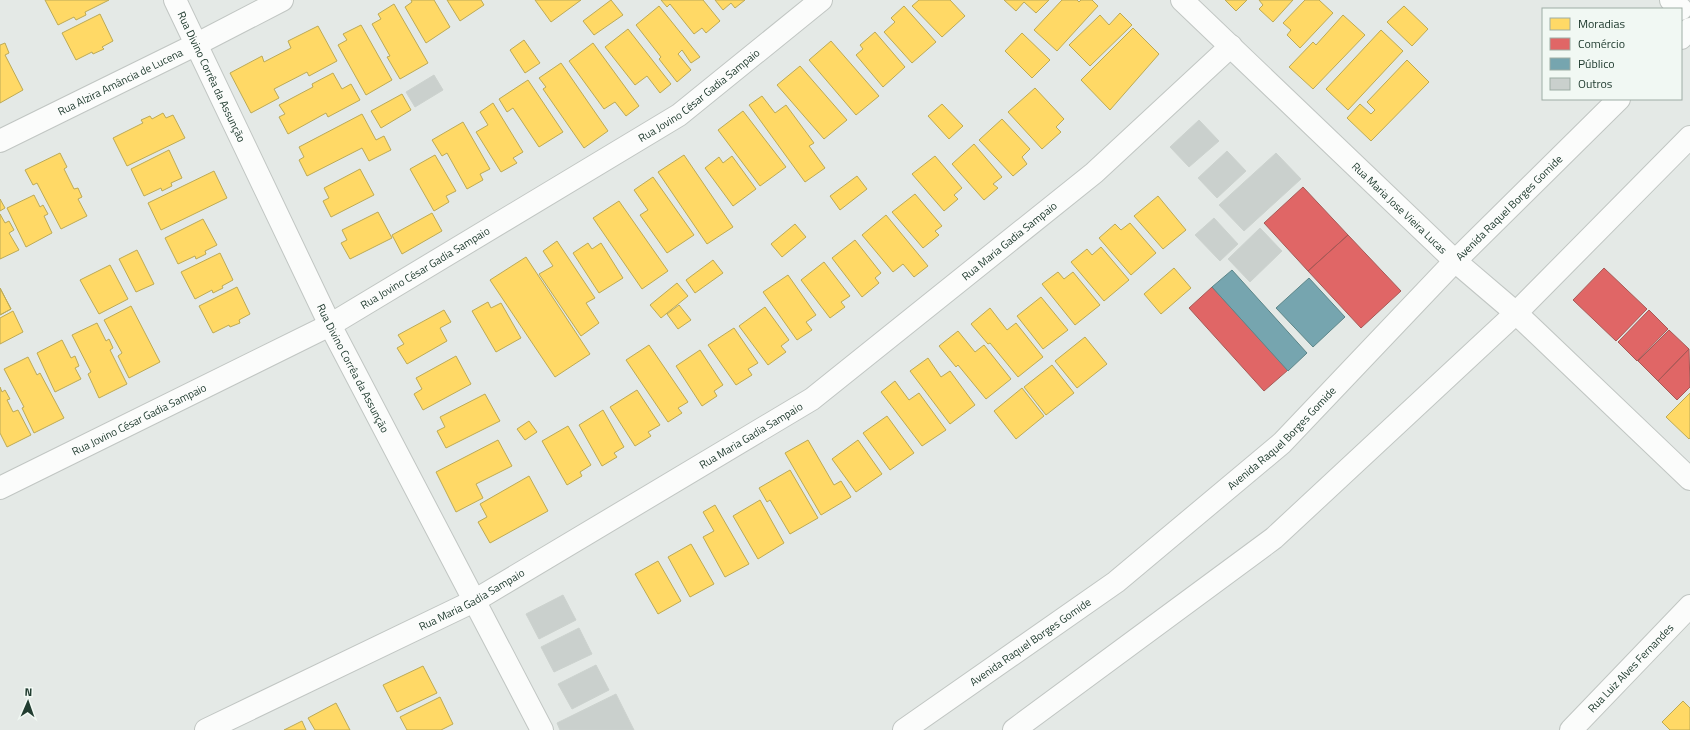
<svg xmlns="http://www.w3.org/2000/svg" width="1690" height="730" font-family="'Titillium Web',sans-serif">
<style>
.homes{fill:#ffd966;stroke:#bcaa56}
.shops{fill:#e06666;stroke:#a75956}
.public{fill:#76a5af;stroke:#5c8689}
.building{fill:#cad0cd;stroke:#ccd2ce}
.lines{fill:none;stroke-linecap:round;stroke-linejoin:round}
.minor-casing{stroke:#c1c6c3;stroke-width:24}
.tertiary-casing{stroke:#c1c6c3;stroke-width:24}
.minor{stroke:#fbfcfb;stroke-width:22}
.tertiary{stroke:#fbfcfb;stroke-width:22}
.labels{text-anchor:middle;stroke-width:4;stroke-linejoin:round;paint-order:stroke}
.street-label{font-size:11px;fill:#213c30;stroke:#f1f8f3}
</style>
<rect width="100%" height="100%" fill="#e4e9e6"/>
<path class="homes" d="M 45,0 L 109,0 L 85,12 L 86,15 L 76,20 L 74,17 L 58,25 Z
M 411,0 L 434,0 L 450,27 L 426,43 L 405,7 L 412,2 Z
M 447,0 L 481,0 L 484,5 L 460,21 Z
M 535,0 L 581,0 L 551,22 Z
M 611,0 L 623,15 L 594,35 L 583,21 Z
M 661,0 L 703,0 L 720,21 L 706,33 L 702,28 L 694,34 L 670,4 L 667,7 Z
M 715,0 L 745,0 L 735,8 L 731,3 L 723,10 Z
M 919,0 L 950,0 L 965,16 L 942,37 L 912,6 Z
M 1004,0 L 1049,0 L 1036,13 L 1024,2 L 1016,11 Z
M 1062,0 L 1077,0 L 1079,2 L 1081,0 L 1092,0 L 1098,6 L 1057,51 L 1034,30 Z
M 1225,0 L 1247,0 L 1236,11 Z
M 1259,0 L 1293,0 L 1273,22 L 1259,9 L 1263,5 Z
M 1305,0 L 1319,0 L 1333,13 L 1300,48 L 1287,35 L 1291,30 L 1283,23 Z
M 394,4 L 428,63 L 400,79 L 387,57 L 390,56 L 372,24 L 381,19 L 378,14 Z
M 659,6 L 700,57 L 691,63 L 682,50 L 678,54 L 691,70 L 677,82 L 659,59 L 661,57 L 636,25 Z
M 904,6 L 936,42 L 912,63 L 884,32 L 895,22 L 891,18 Z
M 1404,6 L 1428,29 L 1412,46 L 1387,22 Z
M 1120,13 L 1132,25 L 1090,66 L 1069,45 L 1100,15 L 1109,25 Z
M 100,14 L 113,41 L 102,47 L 104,49 L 93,54 L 92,52 L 76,60 L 62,33 Z
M 1343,15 L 1365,35 L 1313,89 L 1289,67 L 1313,42 L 1316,45 Z
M 361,25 L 392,80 L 366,95 L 338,45 L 347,40 L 343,34 Z
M 318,26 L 337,61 L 309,76 L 307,72 L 274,89 L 279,98 L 251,113 L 230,73 L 262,56 L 264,62 L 291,48 L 288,41 Z
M 1133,28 L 1159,54 L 1110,110 L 1081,80 Z
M 628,29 L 671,84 L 660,93 L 647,76 L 635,85 L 605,47 Z
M 1381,30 L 1403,51 L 1348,110 L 1326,89 Z
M 875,32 L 905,67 L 883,87 L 856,55 L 863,49 L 860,45 Z
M 1022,33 L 1050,60 L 1032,78 L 1005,51 Z
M 524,40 L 540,63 L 525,73 L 510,50 Z
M 831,41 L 879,96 L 856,115 L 809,60 Z
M 5,43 L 9,53 L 5,55 L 23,90 L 0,103 L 0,45 Z
M 593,43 L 639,106 L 626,116 L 615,102 L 604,109 L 569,61 Z
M 1407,60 L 1429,82 L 1371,141 L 1347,118 L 1360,104 L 1371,114 L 1375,110 L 1367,102 Z
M 561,63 L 608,131 L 584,148 L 543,89 L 546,87 L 539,78 Z
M 800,66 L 847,120 L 824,139 L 777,85 Z
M 333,73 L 342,89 L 351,84 L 360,100 L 328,117 L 326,113 L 288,134 L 279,117 L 285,114 L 279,105 L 313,87 L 312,84 Z
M 528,80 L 563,132 L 539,147 L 513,108 L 507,112 L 499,99 Z
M 1035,88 L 1064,119 L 1056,127 L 1061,132 L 1042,149 L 1008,112 Z
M 402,94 L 411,110 L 381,128 L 371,111 Z
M 762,96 L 775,113 L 786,105 L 814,143 L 809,146 L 825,168 L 805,182 L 749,105 Z
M 493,103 L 523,152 L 513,158 L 517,163 L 501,172 L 476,132 L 488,125 L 480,112 Z
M 942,104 L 963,126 L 949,139 L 928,116 Z
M 743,111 L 786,167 L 760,186 L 718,130 Z
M 163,113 L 166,118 L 173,115 L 185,138 L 127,166 L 113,138 L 143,123 L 141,120 L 150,116 L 152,119 Z
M 362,114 L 376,140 L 384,136 L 391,150 L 369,161 L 362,148 L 307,176 L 299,160 L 304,157 L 299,147 Z
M 1002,119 L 1030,149 L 1022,157 L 1027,164 L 1013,176 L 979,140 Z
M 463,122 L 490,169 L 480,174 L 483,180 L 467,189 L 447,153 L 442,156 L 432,140 Z
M 974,144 L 1002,177 L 993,184 L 998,188 L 984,200 L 952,164 Z
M 169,150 L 182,178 L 171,183 L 172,186 L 162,191 L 161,188 L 144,196 L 131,169 Z
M 60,153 L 67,167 L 64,169 L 74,189 L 78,188 L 82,197 L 78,199 L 87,216 L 61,229 L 37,183 L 33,185 L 25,170 Z
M 435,155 L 456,191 L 446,196 L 449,202 L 434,211 L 410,169 Z
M 684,155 L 733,227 L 707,244 L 658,172 Z
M 732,156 L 756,189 L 733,206 L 705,168 L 719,157 L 723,163 Z
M 935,156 L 962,188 L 954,195 L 958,199 L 944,211 L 912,174 Z
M 360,169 L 374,195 L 331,217 L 323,201 L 329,198 L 324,188 Z
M 214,171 L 227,198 L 161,230 L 148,203 Z
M 857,176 L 867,189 L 840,210 L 830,196 Z
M 653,177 L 694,235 L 667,253 L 640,215 L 648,210 L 634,190 Z
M 915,194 L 942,226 L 935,231 L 939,235 L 923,248 L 892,212 Z
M 34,195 L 40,207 L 43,205 L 48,214 L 44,216 L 52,233 L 26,247 L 7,208 Z
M 1158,196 L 1186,230 L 1163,249 L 1134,216 Z
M 0,199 L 5,208 L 0,211 Z
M 619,201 L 668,271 L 642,289 L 593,218 Z
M 378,212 L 392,238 L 350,259 L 341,243 L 347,240 L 342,230 Z
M 432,213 L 442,231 L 402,254 L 392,235 Z
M 0,214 L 5,223 L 9,221 L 14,230 L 9,233 L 19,250 L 0,259 Z
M 886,215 L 928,266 L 914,277 L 903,264 L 893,272 L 862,235 Z
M 203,219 L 217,245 L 205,251 L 206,254 L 196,259 L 195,256 L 178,264 L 165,238 Z
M 1130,223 L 1156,253 L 1131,275 L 1099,238 L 1115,224 L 1121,230 Z
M 795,224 L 806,237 L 782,257 L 771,244 Z
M 855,240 L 881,273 L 875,278 L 879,283 L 862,297 L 832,258 Z
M 557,241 L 595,298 L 586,303 L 599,323 L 581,336 L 539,274 L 553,266 L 543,251 Z
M 588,243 L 592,249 L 601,243 L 623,278 L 599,293 L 573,253 Z
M 1101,247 L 1129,280 L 1104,301 L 1071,262 L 1087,249 L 1092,255 Z
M 137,250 L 154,284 L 136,292 L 119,259 Z
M 220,253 L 233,280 L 222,286 L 223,288 L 213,293 L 212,290 L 195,299 L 181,272 Z
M 526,257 L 590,354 L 555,377 L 490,280 Z
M 713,260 L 723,273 L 695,293 L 686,280 Z
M 824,262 L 850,296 L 841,302 L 845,307 L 830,318 L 801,280 Z
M 110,265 L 128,299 L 99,314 L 80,280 Z
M 1174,268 L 1191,288 L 1161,314 L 1144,294 Z
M 1058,272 L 1064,279 L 1073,272 L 1100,305 L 1075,325 L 1042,284 Z
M 788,275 L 816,315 L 806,322 L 812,330 L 797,340 L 763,292 Z
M 677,283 L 688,296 L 661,318 L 650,305 Z
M 237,287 L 250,314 L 239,320 L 240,323 L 230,327 L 229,325 L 213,333 L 199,306 Z
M 0,288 L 11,309 L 0,315 Z
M 0,288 L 11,309 L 0,315 Z
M 1041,297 L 1068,330 L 1043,349 L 1017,316 Z
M 488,302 L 491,308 L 501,303 L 521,338 L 496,352 L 472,311 Z
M 679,305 L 691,320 L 678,329 L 667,314 Z
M 131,306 L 160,362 L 129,378 L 118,356 L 122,353 L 104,320 Z
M 765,307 L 789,340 L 781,346 L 786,352 L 768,365 L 739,326 Z
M 990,308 L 1007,330 L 1016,323 L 1043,357 L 1018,377 L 990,343 L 988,344 L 971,324 Z
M 444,310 L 451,322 L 440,328 L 447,341 L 407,364 L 397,348 L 404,344 L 398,335 Z
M 13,311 L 23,332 L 0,344 L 0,318 Z
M 97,323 L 106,341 L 109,339 L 113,348 L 110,350 L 127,384 L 99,398 L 88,374 L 91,372 L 72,335 Z
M 734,328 L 758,363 L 748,369 L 752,375 L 736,385 L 708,345 Z
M 958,331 L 975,352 L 984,345 L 1011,379 L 986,399 L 958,365 L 956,367 L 939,346 Z
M 1085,337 L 1107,364 L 1077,388 L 1055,361 Z
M 62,340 L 71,358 L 75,356 L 79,366 L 75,368 L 81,379 L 55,392 L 37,353 Z
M 649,345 L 688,402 L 678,408 L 682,413 L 668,422 L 626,360 Z
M 700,350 L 723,385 L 714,391 L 717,396 L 702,406 L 676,366 Z
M 456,356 L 471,384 L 423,410 L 414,394 L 422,389 L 416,378 Z
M 28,357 L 37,375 L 40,373 L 64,418 L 34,433 L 22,408 L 24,407 L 4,369 Z
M 928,358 L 941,377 L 950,371 L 975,405 L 950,424 L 910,371 Z
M 1052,365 L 1074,393 L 1046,415 L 1024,387 Z
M 895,381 L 909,400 L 919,393 L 946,430 L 922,446 L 881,392 Z
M 0,387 L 2,392 L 5,390 L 10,399 L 7,400 L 13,412 L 18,410 L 31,435 L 7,447 L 0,433 Z
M 1022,388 L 1044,416 L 1016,439 L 994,411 Z
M 637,390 L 660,425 L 648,432 L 651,436 L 635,446 L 610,407 Z
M 1690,393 L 1690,438 L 1689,439 L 1666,417 Z
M 485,394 L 500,421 L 446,448 L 437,431 L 445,427 L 440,417 Z
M 603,410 L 624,447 L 614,453 L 617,457 L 602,466 L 579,425 Z
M 887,416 L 914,453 L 890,470 L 863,433 Z
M 529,421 L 537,432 L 525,440 L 517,429 Z
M 568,426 L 591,465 L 580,472 L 582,476 L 567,485 L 542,441 Z
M 498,440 L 512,466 L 476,484 L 483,498 L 456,512 L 436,472 Z
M 808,440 L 834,485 L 841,481 L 851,497 L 821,515 L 785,453 Z
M 858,440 L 882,474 L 856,492 L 832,459 Z
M 790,470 L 818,518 L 790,534 L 770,500 L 767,502 L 759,488 Z
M 529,476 L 548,511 L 490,543 L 478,522 L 487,517 L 480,504 Z
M 760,500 L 784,543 L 758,559 L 733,516 Z
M 715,505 L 749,564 L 725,577 L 703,537 L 714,531 L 703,512 Z
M 691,544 L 714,584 L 690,597 L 668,557 Z
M 658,561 L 681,601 L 658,614 L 635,574 Z
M 423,666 L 437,693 L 397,712 L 383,685 Z
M 440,697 L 453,724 L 441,730 L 407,730 L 400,717 Z
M 1683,701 L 1690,708 L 1690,730 L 1670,730 L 1662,722 Z
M 336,703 L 350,730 L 315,730 L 308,718 Z
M 302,721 L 306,730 L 284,730 Z"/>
<path class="shops" d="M 1303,187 L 1348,235 L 1308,271 L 1264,223 Z
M 1348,235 L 1401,291 L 1361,328 L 1308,271 Z
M 1604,268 L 1647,309 L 1616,341 L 1573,300 Z
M 1212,287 L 1288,370 L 1264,391 L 1189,308 Z
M 1649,310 L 1668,329 L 1637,361 L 1618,342 Z
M 1669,330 L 1689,349 L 1658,381 L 1638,361 Z
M 1689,349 L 1690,387 L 1677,400 L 1658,381 Z"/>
<path class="public" d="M 1232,270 L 1307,353 L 1288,371 L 1212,287 Z
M 1309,278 L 1345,317 L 1313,347 L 1276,308 Z"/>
<path class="building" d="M 434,75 L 443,90 L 415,107 L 406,92 Z
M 1199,120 L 1219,141 L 1189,167 L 1170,147 Z
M 1227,151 L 1246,171 L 1217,198 L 1198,178 Z
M 1276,153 L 1301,179 L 1244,231 L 1219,205 Z
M 1214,218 L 1238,244 L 1220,261 L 1195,235 Z
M 1260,228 L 1282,251 L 1250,282 L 1228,259 Z
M 563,595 L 576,620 L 539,639 L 526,614 Z
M 579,628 L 592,654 L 554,672 L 541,647 Z
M 596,665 L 609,690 L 572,709 L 558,684 Z
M 616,694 L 634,730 L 560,730 L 557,723 Z"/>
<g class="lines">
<defs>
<g id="minor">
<path id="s1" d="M 175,0 L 330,325 L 542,730"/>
<path id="s2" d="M 1182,0 L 1455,261 L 1516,313 L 1690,479"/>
<path id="s3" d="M 0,141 L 197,44 L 282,0"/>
<path id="s4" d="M 0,488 L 330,325 L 679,115 L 821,0"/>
<path id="s5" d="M 206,730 L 474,601 L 812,399 L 1094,173 L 1231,46"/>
<path id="s6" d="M 1571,730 L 1690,606"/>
</g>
<g id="tertiary">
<path d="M 1671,0 L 1681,9"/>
<path d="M 1681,38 L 1690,29"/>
<path id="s7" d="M 904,730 L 1116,582 L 1282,443 L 1455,261 L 1619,99"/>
<path d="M 1014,730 L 1274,538 L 1516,313 L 1690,137"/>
</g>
</defs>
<use href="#minor" class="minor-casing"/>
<use href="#tertiary" class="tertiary-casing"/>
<use href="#minor" class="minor"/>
<use href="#tertiary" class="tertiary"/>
</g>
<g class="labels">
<g class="street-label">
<text dy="4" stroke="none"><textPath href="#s1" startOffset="85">Rua Divino Corrêa da Assunção</textPath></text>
<text dy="4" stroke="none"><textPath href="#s3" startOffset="134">Rua Alzira Amância de Lucena</textPath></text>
<text dy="4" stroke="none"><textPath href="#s4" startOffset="803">Rua Jovino César Gadia Sampaio</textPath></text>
<text dy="4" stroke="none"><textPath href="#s7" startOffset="802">Avenida Raquel Borges Gomide</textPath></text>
<text dy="4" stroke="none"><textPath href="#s2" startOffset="301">Rua Maria Jose Vieira Lucas</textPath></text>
<text dy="4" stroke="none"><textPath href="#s5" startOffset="944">Rua Maria Gadia Sampaio</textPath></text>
<text dy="4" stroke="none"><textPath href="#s4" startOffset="479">Rua Jovino César Gadia Sampaio</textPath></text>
<text dy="4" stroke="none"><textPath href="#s1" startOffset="409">Rua Divino Corrêa da Assunção</textPath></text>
<text dy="4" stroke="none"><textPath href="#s4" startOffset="155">Rua Jovino César Gadia Sampaio</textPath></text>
<text dy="4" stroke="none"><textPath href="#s5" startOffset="620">Rua Maria Gadia Sampaio</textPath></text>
<text dy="4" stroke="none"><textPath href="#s7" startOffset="478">Avenida Raquel Borges Gomide</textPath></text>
<text dy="4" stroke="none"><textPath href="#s5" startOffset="296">Rua Maria Gadia Sampaio</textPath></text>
<text dy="4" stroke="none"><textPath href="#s7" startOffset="154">Avenida Raquel Borges Gomide</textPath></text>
<text dy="4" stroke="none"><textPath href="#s6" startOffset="86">Rua Luiz Alves Fernandes</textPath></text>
</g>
</g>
<rect x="1542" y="8" width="140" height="92" fill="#f1f8f3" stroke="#9eada5"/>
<rect x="1550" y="18" width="20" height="12" fill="#ffd966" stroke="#9eada5"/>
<text x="1578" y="28" font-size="12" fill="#213c30">Moradias</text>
<rect x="1550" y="38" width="20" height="12" fill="#e06666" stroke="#9eada5"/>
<text x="1578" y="48" font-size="12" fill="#213c30">Comércio</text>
<rect x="1550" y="58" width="20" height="12" fill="#76a5af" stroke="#9eada5"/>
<text x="1578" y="68" font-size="12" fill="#213c30">Público</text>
<rect x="1550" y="78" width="20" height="12" fill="#cad0cd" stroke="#9eada5"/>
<text x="1578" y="88" font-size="12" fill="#213c30">Outros</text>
<g transform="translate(28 702) rotate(2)" stroke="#f1f8f3" stroke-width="3" paint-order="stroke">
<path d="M0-3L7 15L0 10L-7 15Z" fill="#213c30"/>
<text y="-6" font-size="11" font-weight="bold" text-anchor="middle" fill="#213c30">N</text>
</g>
</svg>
